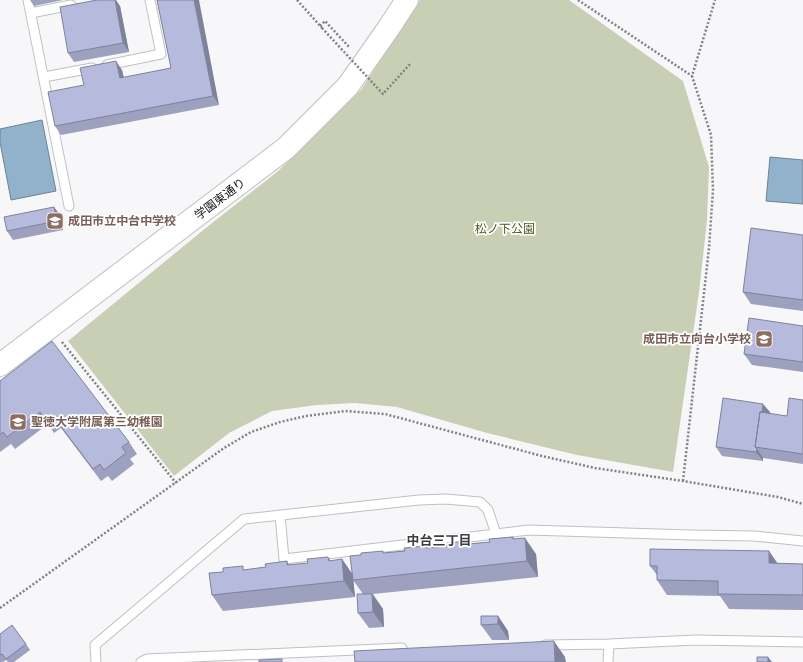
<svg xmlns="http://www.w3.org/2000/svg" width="803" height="662" font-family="Quicksand,'Noto Sans JP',sans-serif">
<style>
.green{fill:#c9cfb4}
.water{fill:#92b2cb;stroke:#6c8294}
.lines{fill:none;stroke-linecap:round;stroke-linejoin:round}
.lane-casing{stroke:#c0c0c3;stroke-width:11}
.secondary-casing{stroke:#c0c0c3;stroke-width:24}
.path{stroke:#828284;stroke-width:2.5;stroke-dasharray:2 2;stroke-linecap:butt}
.lane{stroke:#fff;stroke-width:9}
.secondary{stroke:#fff;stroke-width:22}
.path-bridge{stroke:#828284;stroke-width:2.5;stroke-dasharray:2 2;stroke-linecap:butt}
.wall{fill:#9da0be}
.shaded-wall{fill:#7f829b}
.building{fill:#b6badd;stroke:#7f829b}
.labels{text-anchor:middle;stroke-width:3.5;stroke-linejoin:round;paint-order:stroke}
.street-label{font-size:12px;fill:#131314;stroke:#fff}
.education-label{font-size:12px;font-weight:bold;fill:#785e54;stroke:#fff;text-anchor:start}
.park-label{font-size:12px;fill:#4d571f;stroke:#fff}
.neighbourhood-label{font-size:13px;font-weight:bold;fill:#3c3d3f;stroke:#fff}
</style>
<rect width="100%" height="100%" fill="#f7f7f9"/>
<path class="green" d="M 420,0 L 569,0 L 683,81 L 709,167 L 707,221 L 699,292 L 673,472 L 577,455 L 487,433 L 397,407 L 355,403 L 317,405 L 272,411 L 229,433 L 174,476 L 68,341 L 207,227 L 277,172 L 361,90 Z"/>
<path class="water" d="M 42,120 L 56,191 L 11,200 L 0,142 L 0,129 Z
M 770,157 L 803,160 L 803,204 L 766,201 Z"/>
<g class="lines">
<defs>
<path id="lane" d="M 28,0 L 69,206
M 31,13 L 71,5
M 107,65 L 161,54 L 150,0
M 44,77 L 92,68
M 280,515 L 284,559 L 529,530 L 691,535 L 754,536 L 803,541
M 545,645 L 609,644 L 696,640 L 803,642
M 96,662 L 95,645 L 244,519 L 419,500 L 446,499 L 480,502 L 488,510 L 496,534
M 141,662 L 147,659 L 402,648
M 608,662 L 609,644"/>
<path id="secondary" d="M 0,365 L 286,148 L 348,86 L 388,29 L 407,0"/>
</defs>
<use href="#lane" class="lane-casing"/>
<use href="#secondary" class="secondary-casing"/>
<path class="path" d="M 297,0 L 322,28
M 578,0 L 692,76
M 320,26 L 325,21 L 350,48
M 62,342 L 176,483
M 683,481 L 709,248 L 713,190 L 711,135 L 692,76 L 715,0
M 0,608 L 224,448 L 251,432 L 280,422 L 306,416 L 345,411 L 385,414 L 542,456 L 595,468 L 683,481 L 778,497 L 803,504"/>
<use href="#lane" class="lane"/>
<use href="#secondary" class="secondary"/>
<path class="path-bridge" d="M 322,28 L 383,94 L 411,63"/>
</g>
<path class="wall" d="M 30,0 L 63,0 L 34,6 Z
M 157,0 L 219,105 L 61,135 L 55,126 L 84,85 L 122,70 L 124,78 L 171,68 Z
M 120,6 L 129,52 L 74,62 L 68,53 Z
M 61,216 L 63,230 L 13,240 L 7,231 Z
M 803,235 L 803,311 L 751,304 L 743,292 Z
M 803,326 L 803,372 L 752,365 L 744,354 Z
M 0,381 L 129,442 L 137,454 L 130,459 L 134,464 L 112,481 L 108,476 L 101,481 L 61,428 L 54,433 L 48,424 L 15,449 L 11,444 L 0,452 Z
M 803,400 L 803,464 L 763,458 L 763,461 L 722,456 L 716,447 L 770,412 L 769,414 L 787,416 Z
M 513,537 L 514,539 L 536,554 L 538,577 L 373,594 L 383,609 L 384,627 L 369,628 L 358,613 L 363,594 L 353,580 L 355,597 L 223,611 L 212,595 L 266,567 L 287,561 L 289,565 L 308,563 L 328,557 L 331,561 L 342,559 L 352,574 L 384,553 L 447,546 L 468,541 L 470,544 L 490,542 Z
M 769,551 L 777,563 L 803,564 L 803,610 L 729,609 L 720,596 L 667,595 L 657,580 L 657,575 L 650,566 Z
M 498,616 L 508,631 L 509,640 L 492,640 L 481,625 Z
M 0,634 L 26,644 L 30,650 L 14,662 L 8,662 L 6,660 L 3,662 L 0,662 Z"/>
<path class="shaded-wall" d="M 115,0 L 116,0 L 120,6 L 129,52 L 123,43 Z
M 194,0 L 199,0 L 219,105 L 213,96 Z
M 116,61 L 122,70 L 126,87 L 120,78 Z
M 54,207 L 61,216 L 63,230 L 57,221 Z
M 763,404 L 770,412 L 765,448 L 757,447 Z
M 757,449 L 763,458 L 763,461 L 756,452 Z
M 525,538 L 536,554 L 538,577 L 527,561 Z
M 769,551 L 780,567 L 769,563 Z
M 342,559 L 353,575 L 355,597 L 344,581 Z
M 372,594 L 383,609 L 384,627 L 373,612 Z
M 498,616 L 508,631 L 509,640 L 498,624 Z
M 554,641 L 565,657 L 566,662 L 555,662 Z
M 768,657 L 772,662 L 768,662 Z"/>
<path class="building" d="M 97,0 L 115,0 L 123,43 L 68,53 L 60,7 Z
M 157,0 L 194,0 L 213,96 L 55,126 L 48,92 L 84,85 L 80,68 L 116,61 L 120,78 L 171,68 Z
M 54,207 L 57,221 L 7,231 L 4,217 Z
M 751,228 L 803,235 L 803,300 L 743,292 Z
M 749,318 L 803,326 L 803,362 L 744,354 Z
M 52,341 L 129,442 L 122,447 L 126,453 L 104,470 L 100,464 L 93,469 L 53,416 L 46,421 L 40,412 L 7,437 L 3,432 L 0,435 L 0,381 Z
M 723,398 L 763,404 L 762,412 L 760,412 L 755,447 L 757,449 L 756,452 L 716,447 Z
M 789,398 L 803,400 L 803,454 L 755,447 L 760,412 L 787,416 Z
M 513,537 L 513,539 L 525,538 L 527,561 L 353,580 L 350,556 L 361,555 L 361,553 L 383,551 L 383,553 L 405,551 L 404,548 L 426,546 L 426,548 L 447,546 L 447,543 L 468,541 L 468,544 L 490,542 L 489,539 Z
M 650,549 L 769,551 L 769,563 L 803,564 L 803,595 L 718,594 L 718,581 L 657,580 L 657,566 L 650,566 Z
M 328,557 L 329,561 L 342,559 L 344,581 L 212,595 L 209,573 L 223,572 L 223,568 L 243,566 L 243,570 L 266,567 L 265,564 L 287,561 L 287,565 L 308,563 L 307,559 Z
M 357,594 L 372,594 L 373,612 L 358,613 Z
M 481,616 L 498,616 L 498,624 L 481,625 Z
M 12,625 L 26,644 L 6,659 L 2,654 L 0,655 L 0,634 Z
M 554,641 L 555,662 L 355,662 L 354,651 Z
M 757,657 L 768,657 L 768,662 L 757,662 Z
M 282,659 L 282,662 L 259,662 L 259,660 Z"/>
<defs>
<symbol id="school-square" viewBox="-11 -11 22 22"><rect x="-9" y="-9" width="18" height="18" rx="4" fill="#8d6e63" stroke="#fff"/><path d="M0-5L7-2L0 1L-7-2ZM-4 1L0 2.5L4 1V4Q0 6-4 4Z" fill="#fff"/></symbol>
</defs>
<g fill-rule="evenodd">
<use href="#school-square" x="45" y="211" width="20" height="20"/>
<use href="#school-square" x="754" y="329" width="20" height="20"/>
<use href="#school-square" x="8" y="412" width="20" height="20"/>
</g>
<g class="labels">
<g class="street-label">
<text transform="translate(220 199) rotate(-37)" y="4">学園東通り</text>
</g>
<g class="education-label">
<text x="68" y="225">成田市立中台中学校</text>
<text x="751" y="343" text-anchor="end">成田市立向台小学校</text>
<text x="31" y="426">聖徳大学附属第三幼稚園</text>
</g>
<g class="park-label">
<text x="505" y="233">松ノ下公園</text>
</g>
<g class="neighbourhood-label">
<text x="439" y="545">中台三丁目</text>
</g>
</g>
</svg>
